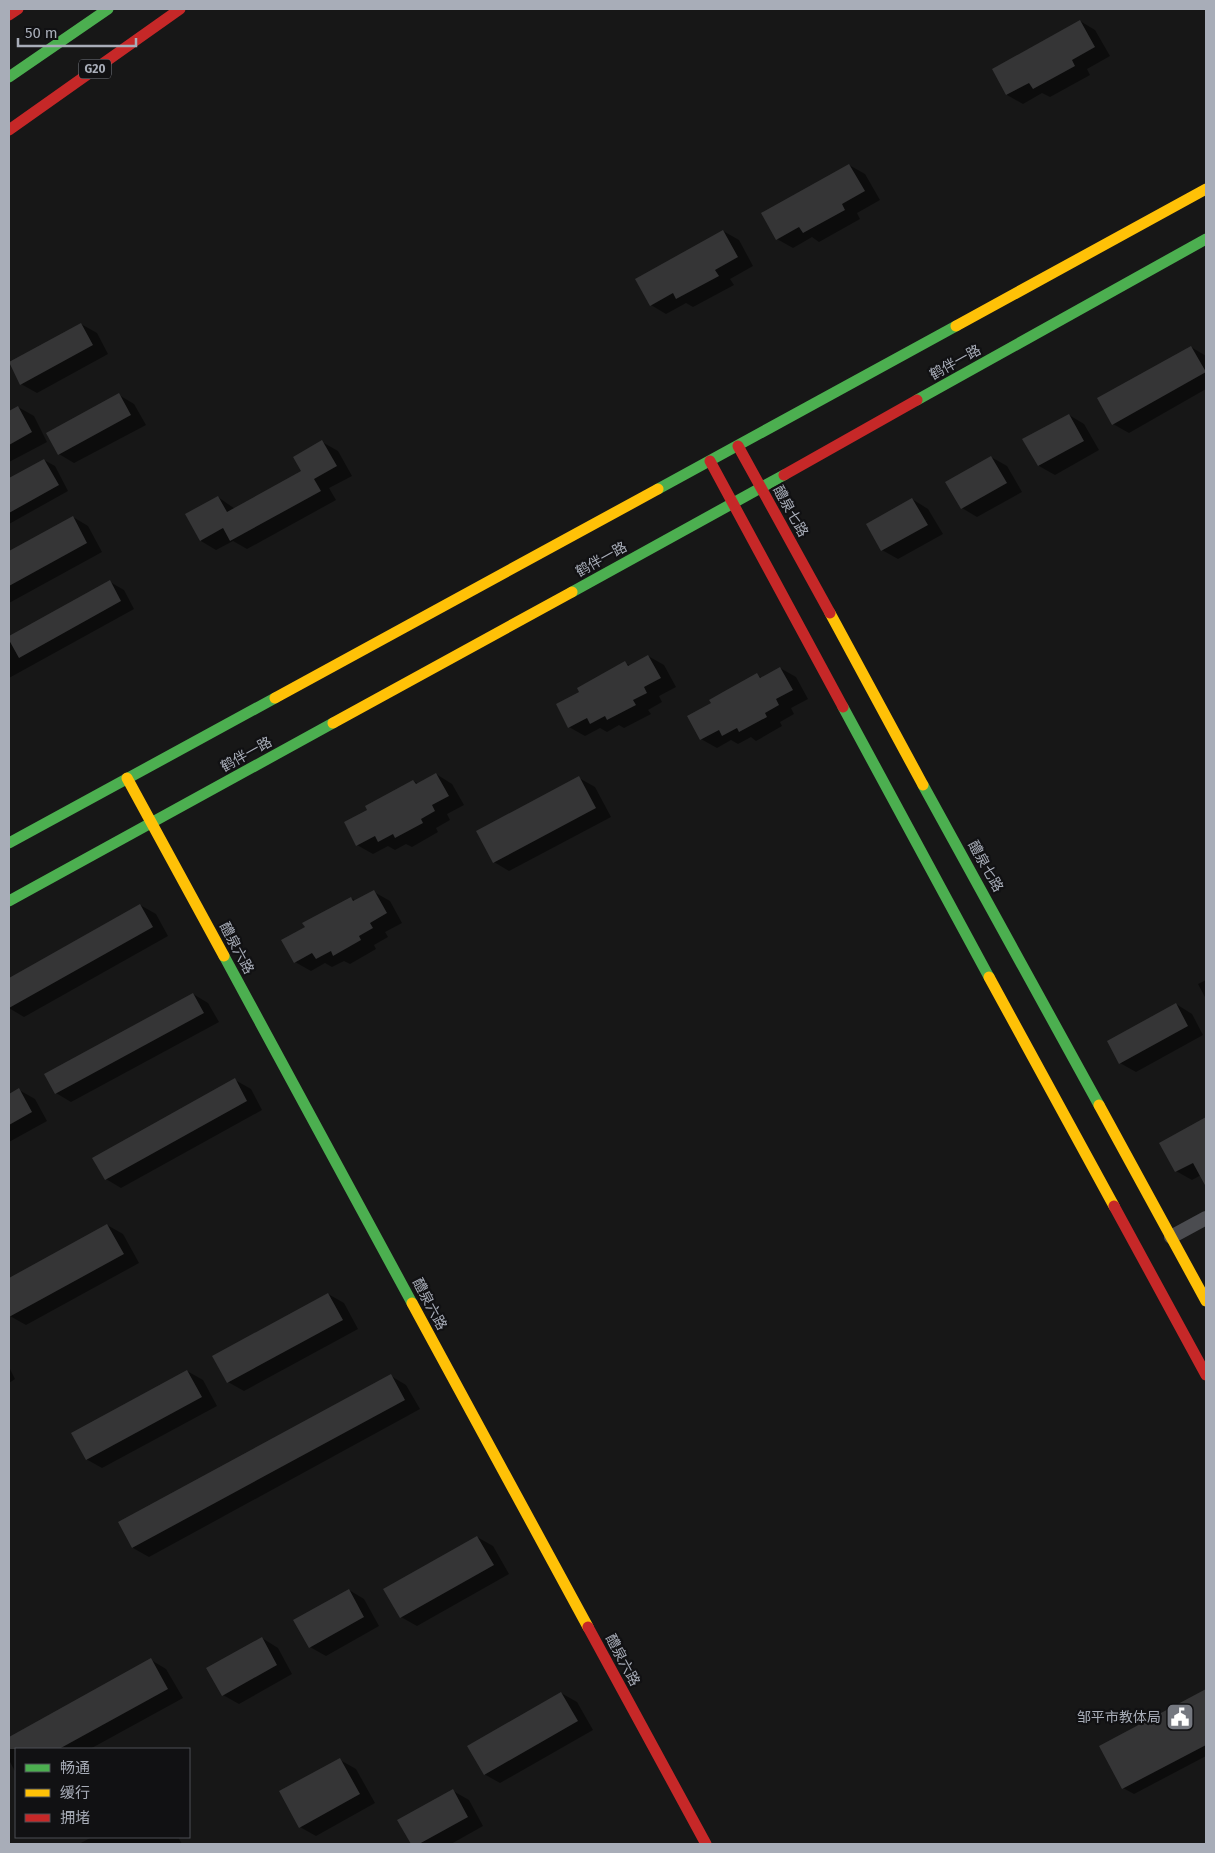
<svg xmlns="http://www.w3.org/2000/svg" width="1215" height="1853" font-family="'Fira Sans','Noto Sans SC',sans-serif">
<style>
.shadow{fill:#0007}
.building{fill:#353536}
.lines{fill:none;stroke-linecap:round;stroke-linejoin:round}
.street{stroke:#4b4c50;stroke-width:14}
.fast{stroke:#4caf50;stroke-width:11}
.slow{stroke:#ffc107;stroke-width:11}
.jam{stroke:#c62828;stroke-width:11}
.labels{text-anchor:middle;stroke-width:4.5;stroke-linejoin:round;paint-order:stroke}
.shield{fill:#111113;stroke:#7b7e86;stroke-width:1}
.shield-label{font-size:12px;font-weight:bold;fill:#a8adb8}
.street-label{font-size:14px;fill:#a8adb8;stroke:#111113}
.poi-label{font-size:14px;fill:#a8adb8;stroke:#111113;text-anchor:end}
</style>
<rect width="100%" height="100%" fill="#171717"/>
<path class="shadow" d="M 1080,21 L 1095,30 L 1110,56 L 1087,69 L 1090,75 L 1050,97 L 1042,93 L 1023,104 L 1007,95 L 993,69 Z
M 849,165 L 865,174 L 880,200 L 857,213 L 860,219 L 819,242 L 812,237 L 793,248 L 777,239 Z
M 723,231 L 739,240 L 753,266 L 730,279 L 734,285 L 693,307 L 686,303 L 666,314 L 651,305 Z
M 81,324 L 97,333 L 108,354 L 37,393 L 21,384 L 10,363 Z
M 1191,347 L 1206,356 L 1206,389 L 1129,433 L 1113,424 Z
M 119,395 L 134,404 L 146,425 L 74,463 L 59,454 Z
M 18,407 L 34,416 L 47,442 L 9,462 L 9,412 Z
M 1069,415 L 1084,424 L 1099,450 L 1055,475 L 1039,466 L 1024,440 Z
M 322,442 L 338,451 L 352,476 L 329,488 L 336,500 L 247,549 L 233,541 L 216,550 L 201,541 L 218,497 L 235,509 L 303,471 Z
M 991,457 L 1007,466 L 1022,492 L 977,517 L 962,508 Z
M 44,460 L 55,466 L 68,491 L 9,524 L 9,480 Z
M 912,499 L 928,509 L 943,534 L 898,559 L 882,550 Z
M 73,517 L 88,526 L 102,552 L 9,603 L 9,552 Z
M 110,582 L 124,590 L 134,609 L 9,678 L 9,637 Z
M 648,656 L 664,665 L 676,687 L 659,696 L 662,702 L 648,710 L 651,714 L 624,728 L 619,725 L 607,732 L 600,728 L 585,736 L 569,727 L 581,692 L 625,663 L 631,666 Z
M 780,668 L 796,677 L 808,699 L 791,708 L 794,714 L 780,722 L 782,726 L 756,741 L 751,737 L 738,744 L 731,740 L 717,748 L 701,739 L 757,675 L 762,678 Z
M 436,774 L 452,784 L 464,805 L 447,814 L 450,820 L 436,828 L 438,832 L 412,847 L 406,844 L 395,850 L 388,846 L 373,854 L 357,845 L 369,810 L 413,781 L 419,784 Z
M 579,778 L 595,787 L 611,817 L 509,871 L 494,862 Z
M 374,892 L 390,901 L 402,923 L 385,932 L 388,937 L 374,945 L 376,949 L 350,964 L 344,961 L 332,967 L 325,963 L 311,971 L 295,962 L 306,927 L 351,898 L 356,901 Z
M 140,905 L 156,914 L 168,936 L 24,1017 L 9,1008 L 9,979 Z
M 1206,980 L 1206,999 L 1198,984 Z
M 193,994 L 208,1003 L 219,1022 L 71,1102 L 56,1093 Z
M 1176,1004 L 1192,1014 L 1203,1035 L 1136,1072 L 1120,1063 Z
M 235,1080 L 251,1089 L 262,1110 L 121,1188 L 106,1179 Z
M 19,1090 L 35,1099 L 47,1121 L 9,1142 L 9,1095 Z
M 1206,1118 L 1206,1176 L 1203,1174 L 1192,1180 L 1176,1171 L 1161,1143 Z
M 107,1225 L 123,1234 L 139,1263 L 26,1325 L 10,1316 L 9,1279 Z
M 328,1294 L 344,1303 L 358,1329 L 244,1391 L 228,1382 Z
M 9,1367 L 15,1379 L 9,1383 Z
M 187,1371 L 203,1380 L 217,1406 L 102,1468 L 86,1459 Z
M 391,1376 L 406,1385 L 420,1409 L 149,1557 L 133,1548 L 120,1523 Z
M 477,1537 L 493,1546 L 509,1574 L 417,1626 L 401,1617 Z
M 349,1590 L 364,1599 L 379,1626 L 326,1656 L 310,1647 Z
M 262,1638 L 278,1648 L 292,1674 L 239,1704 L 223,1695 Z
M 151,1660 L 166,1669 L 183,1698 L 90,1749 L 16,1749 L 16,1773 L 9,1760 L 9,1738 Z
M 1206,1690 L 1206,1756 L 1134,1794 L 1123,1788 L 1100,1747 Z
M 561,1693 L 577,1702 L 593,1730 L 500,1783 L 484,1774 Z
M 340,1760 L 356,1769 L 375,1803 L 316,1836 L 300,1827 Z
M 453,1791 L 469,1800 L 483,1826 L 451,1844 L 412,1844 L 399,1821 Z
M 92,1837 L 178,1837 L 182,1844 L 79,1844 Z"/>
<path class="building" d="M 1080,20 L 1095,47 L 1072,60 L 1075,66 L 1033,89 L 1029,83 L 1006,95 L 992,69 Z
M 849,164 L 865,191 L 842,204 L 845,210 L 803,233 L 799,227 L 776,240 L 761,213 Z
M 723,230 L 738,257 L 715,270 L 719,276 L 676,299 L 673,293 L 650,306 L 635,279 Z
M 81,323 L 93,345 L 20,385 L 9,362 Z
M 1191,346 L 1206,372 L 1112,425 L 1097,398 Z
M 119,393 L 131,415 L 58,455 L 46,433 Z
M 18,406 L 32,432 L 9,445 L 9,411 Z
M 1069,414 L 1084,441 L 1038,466 L 1022,439 Z
M 322,440 L 337,466 L 314,479 L 321,491 L 230,541 L 223,528 L 200,541 L 185,514 L 218,496 L 227,512 L 301,471 L 293,457 Z
M 991,456 L 1007,483 L 961,509 L 945,482 Z
M 44,459 L 59,485 L 9,513 L 9,478 Z
M 912,498 L 928,525 L 881,551 L 866,524 Z
M 73,516 L 87,543 L 9,586 L 9,551 Z
M 110,580 L 121,601 L 19,658 L 9,640 L 9,636 Z
M 648,655 L 661,678 L 644,687 L 647,693 L 633,700 L 636,705 L 607,720 L 605,716 L 590,724 L 587,718 L 568,728 L 556,704 L 579,692 L 577,688 L 625,661 L 628,666 Z
M 780,667 L 793,690 L 776,699 L 779,705 L 765,713 L 767,717 L 739,732 L 737,728 L 722,736 L 719,730 L 700,740 L 687,716 L 711,703 L 709,700 L 723,692 L 757,673 L 760,678 Z
M 436,773 L 449,796 L 432,805 L 435,811 L 421,819 L 423,823 L 395,838 L 393,834 L 378,842 L 375,836 L 356,846 L 344,822 L 367,810 L 365,806 L 413,780 L 416,784 Z
M 579,776 L 596,808 L 493,863 L 476,831 Z
M 374,890 L 387,913 L 370,923 L 373,928 L 359,936 L 361,940 L 333,956 L 331,951 L 316,959 L 312,953 L 294,963 L 281,940 L 305,927 L 302,923 L 317,915 L 351,897 L 353,901 Z
M 140,904 L 153,927 L 9,1008 L 9,978 Z
M 193,993 L 204,1013 L 55,1094 L 44,1074 Z
M 1176,1003 L 1188,1026 L 1119,1064 L 1107,1041 Z
M 235,1078 L 247,1101 L 105,1180 L 92,1158 Z
M 19,1088 L 32,1112 L 9,1125 L 9,1094 Z
M 1206,1117 L 1206,1187 L 1193,1163 L 1175,1172 L 1159,1143 Z
M 107,1224 L 124,1254 L 9,1317 L 9,1278 Z
M 328,1293 L 343,1320 L 227,1383 L 212,1356 Z
M 187,1370 L 202,1397 L 86,1460 L 71,1433 Z
M 391,1374 L 405,1400 L 132,1548 L 118,1522 Z
M 477,1536 L 494,1565 L 400,1618 L 383,1589 Z
M 349,1589 L 364,1617 L 309,1648 L 293,1620 Z
M 262,1637 L 277,1665 L 222,1696 L 206,1668 Z
M 151,1658 L 168,1689 L 59,1749 L 9,1749 L 9,1737 Z
M 1206,1689 L 1206,1745 L 1122,1789 L 1099,1746 Z
M 561,1692 L 578,1721 L 484,1775 L 467,1746 Z
M 340,1758 L 360,1794 L 299,1828 L 279,1791 Z
M 453,1789 L 468,1817 L 419,1844 L 411,1844 L 397,1820 Z"/>
<g class="lines">
<path class="street" d="M 1171,1237 L 1206,1218"/>
<path class="fast" d="M 9,77 L 108,9
M 917,400 L 1206,239
M 658,489 L 956,326
M 572,592 L 784,475
M 843,707 L 989,977
M 923,785 L 1099,1105
M 9,843 L 275,698
M 9,901 L 333,723
M 224,956 L 412,1303"/>
<path class="slow" d="M 956,326 L 1206,189
M 830,613 L 923,785
M 275,698 L 658,489
M 333,723 L 572,592
M 127,778 L 224,956
M 989,977 L 1114,1206
M 1099,1105 L 1206,1301
M 412,1303 L 588,1627"/>
<path class="jam" d="M 9,15 L 18,9
M 9,130 L 180,9
M 738,446 L 830,613
M 710,461 L 843,707
M 784,475 L 917,400
M 1114,1206 L 1206,1375
M 588,1627 L 706,1844"/>
</g>
<defs>
<symbol id="civic-square" viewBox="-11 -11 22 22"><rect x="-9" y="-9" width="18" height="18" rx="4" fill="#757880" stroke="#111113"/><path d="M-.6-6.5H3V-4.5H.6V-3L4-1V1h2V6H-6V1h2V-1L-.6-3ZM-1.2 2.5V6h2.4V2.5Z" fill="#fff"/></symbol>
</defs>
<g fill-rule="evenodd">
<use href="#civic-square" x="1164" y="1701" width="32" height="32"/>
</g>
<g class="labels">
<rect class="shield" x="79" y="59.5" width="32" height="19" rx="4"/>
<g class="shield-label">
<text x="95" y="73">G20</text>
</g>
<g class="street-label">
<text transform="translate(955 362) rotate(-29)" y="5">鹤伴一路</text>
<text transform="translate(791 511) rotate(61)" y="5">醴泉七路</text>
<text transform="translate(601 559) rotate(-29)" y="5">鹤伴一路</text>
<text transform="translate(246 754) rotate(-29)" y="5">鹤伴一路</text>
<text transform="translate(986 866) rotate(61)" y="5">醴泉七路</text>
<text transform="translate(237 948) rotate(62)" y="5">醴泉六路</text>
<text transform="translate(430 1304) rotate(62)" y="5">醴泉六路</text>
<text transform="translate(623 1660) rotate(62)" y="5">醴泉六路</text>
</g>
<g class="poi-label">
<text x="1161" y="1722">邹平市教体局</text>
</g>
</g>
<rect width="1215" height="1853" fill="none" stroke="#a8adb8" stroke-width="20"/>
<rect x="15" y="1748" width="175" height="90" fill="#111113" stroke="#4d4f55"/>
<rect x="25" y="1764" width="25" height="8" fill="#4caf50" stroke="#4d4f55"/>
<text x="60" y="1773" font-size="15" fill="#a8adb8">畅通</text>
<rect x="25" y="1789" width="25" height="8" fill="#ffc107" stroke="#4d4f55"/>
<text x="60" y="1798" font-size="15" fill="#a8adb8">缓行</text>
<rect x="25" y="1814" width="25" height="8" fill="#c62828" stroke="#4d4f55"/>
<text x="60" y="1823" font-size="15" fill="#a8adb8">拥堵</text>
<path d="M18 38v8h118v-8" fill="none" stroke="#a8adb8" stroke-width="2.5"/>
<text x="25" y="38" font-size="15" fill="#a8adb8" stroke="#111113" stroke-width="4" paint-order="stroke">50 m</text>
</svg>
